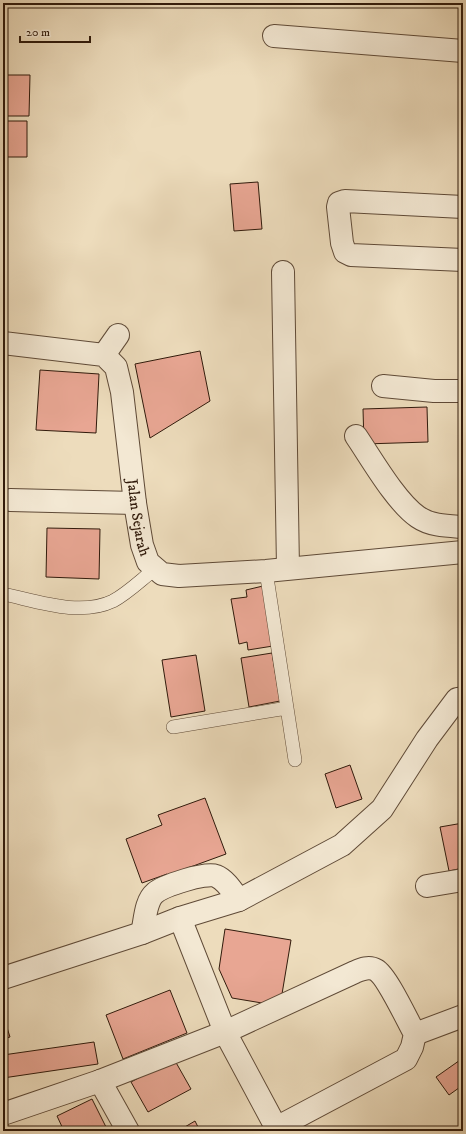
<svg xmlns="http://www.w3.org/2000/svg" width="466" height="1134" font-family="'IM FELL DW Pica',serif">
<style>
.building{fill:#e8a693;stroke:#301a0b}
.lines{fill:none;stroke-linecap:round;stroke-linejoin:round}
.service-casing{stroke:#5f4a37;stroke-width:14}
.minor-casing{stroke:#5f4a37;stroke-width:24}
.service{stroke:#f3e8d3;stroke-width:13}
.minor{stroke:#f3e8d3;stroke-width:22}
.labels{text-anchor:middle;stroke-width:4;stroke-linejoin:round;paint-order:stroke}
.street-label{font-size:15px;fill:#301a0b;stroke:#f3e8d3}
</style>
<rect width="100%" height="100%" fill="#eddcbc"/>
<filter id="stains"><feTurbulence type="fractalNoise" baseFrequency=".005" numOctaves="4"/><feColorMatrix values="0 0 0 0 .2 0 0 0 0 .09 0 0 0 0 .02 0 0 0 .5 -.17"/></filter>
<radialGradient id="worn" r=".72"><stop offset=".6" stop-color="#630" stop-opacity="0"/><stop offset="1" stop-color="#630" stop-opacity=".3"/></radialGradient>
<path class="building" d="M 3,75 L 30,75 L 29,116 L 3,116 Z
M 3,121 L 27,121 L 27,157 L 3,157 Z
M 258,182 L 262,229 L 234,231 L 230,184 Z
M 200,351 L 210,401 L 150,438 L 135,364 Z
M 40,370 L 99,374 L 96,433 L 36,430 Z
M 427,407 L 428,442 L 364,444 L 363,409 Z
M 47,528 L 100,529 L 99,579 L 46,577 Z
M 263,586 L 273,646 L 248,650 L 247,642 L 239,644 L 231,599 L 247,597 L 246,590 Z
M 272,653 L 280,701 L 249,707 L 241,658 Z
M 196,655 L 205,711 L 171,717 L 162,660 Z
M 350,765 L 362,799 L 336,808 L 325,774 Z
M 205,798 L 226,854 L 185,869 L 170,882 L 167,874 L 142,883 L 126,839 L 162,825 L 158,815 Z
M 463,823 L 463,868 L 449,871 L 440,827 Z
M 225,929 L 291,940 L 280,1006 L 232,998 L 219,969 Z
M 170,990 L 187,1033 L 123,1059 L 106,1015 Z
M 3,1015 L 10,1037 L 3,1039 Z
M 94,1042 L 98,1064 L 3,1078 L 3,1055 Z
M 463,1058 L 463,1085 L 449,1095 L 436,1077 Z
M 174,1059 L 191,1089 L 148,1112 L 131,1082 Z
M 92,1099 L 108,1131 L 64,1131 L 57,1116 Z
M 195,1121 L 200,1131 L 178,1131 Z"/>
<g class="lines">
<defs>
<path id="service" d="M 266,571 L 295,760
M 3,594 C 37,601 80,617 113,601 C 128,593 142,579 155,569
M 173,727 L 287,708"/>
<g id="minor">
<path d="M 274,36 L 463,51"/>
<path d="M 463,207 L 345,201 L 339,203 L 338,207 L 342,243 L 345,252 L 351,255 L 463,260"/>
<path d="M 283,272 L 288,568"/>
<path id="s1" d="M 3,343 L 104,355 L 116,367 L 122,392 L 135,503 L 142,545 L 148,562 L 162,574 L 179,576 L 266,571 L 463,552"/>
<path d="M 104,355 L 118,335"/>
<path d="M 383,386 L 434,391 L 463,391"/>
<path d="M 356,436 C 371,458 396,502 418,517 C 431,526 448,526 463,527"/>
<path d="M 10,500 L 135,503"/>
<path d="M 427,886 L 463,880"/>
<path d="M 180,918 L 225,1032 L 278,1131"/>
<path d="M 142,933 C 145,922 145,901 155,893 C 163,886 205,872 216,876 C 226,880 233,892 239,900"/>
<path d="M 3,978 L 142,933 L 180,918 L 239,900 L 342,845 L 382,809 L 427,739 L 457,699 L 463,698"/>
<path d="M 415,1034 L 463,1016"/>
<path d="M 100,1081 L 128,1131"/>
<path d="M 3,1114 L 100,1081 L 225,1032 L 355,972 C 362,969 369,966 376,970 C 387,976 408,1022 415,1034 L 412,1047 L 406,1059 L 276,1128"/>
</g>
</defs>
<use href="#service" class="service-casing"/>
<use href="#minor" class="minor-casing"/>
<use href="#service" class="service"/>
<use href="#minor" class="minor"/>
</g>
<g class="labels">
<g class="street-label">
<text dy="5" stroke="none"><textPath href="#s1" startOffset="271">Jalan Sejarah</textPath></text>
</g>
</g>
<rect width="466" height="1134" fill="none" stroke="#eddcbc" stroke-width="16"/>
<rect x="4" y="4" width="458" height="1126" fill="none" stroke="#301a0b" stroke-width="2"/>
<rect x="8" y="8" width="450" height="1118" fill="none" stroke="#301a0b"/>
<path d="M20 36v6h70v-6" fill="none" stroke="#301a0b" stroke-width="2"/>
<text x="26" y="36" font-size="12" fill="#301a0b" stroke="#f3e8d3" stroke-width="3" paint-order="stroke">20 m</text>
<rect width="100%" height="100%" filter="url(#stains)"/>
<rect width="100%" height="100%" fill="url(#worn)"/>
</svg>
